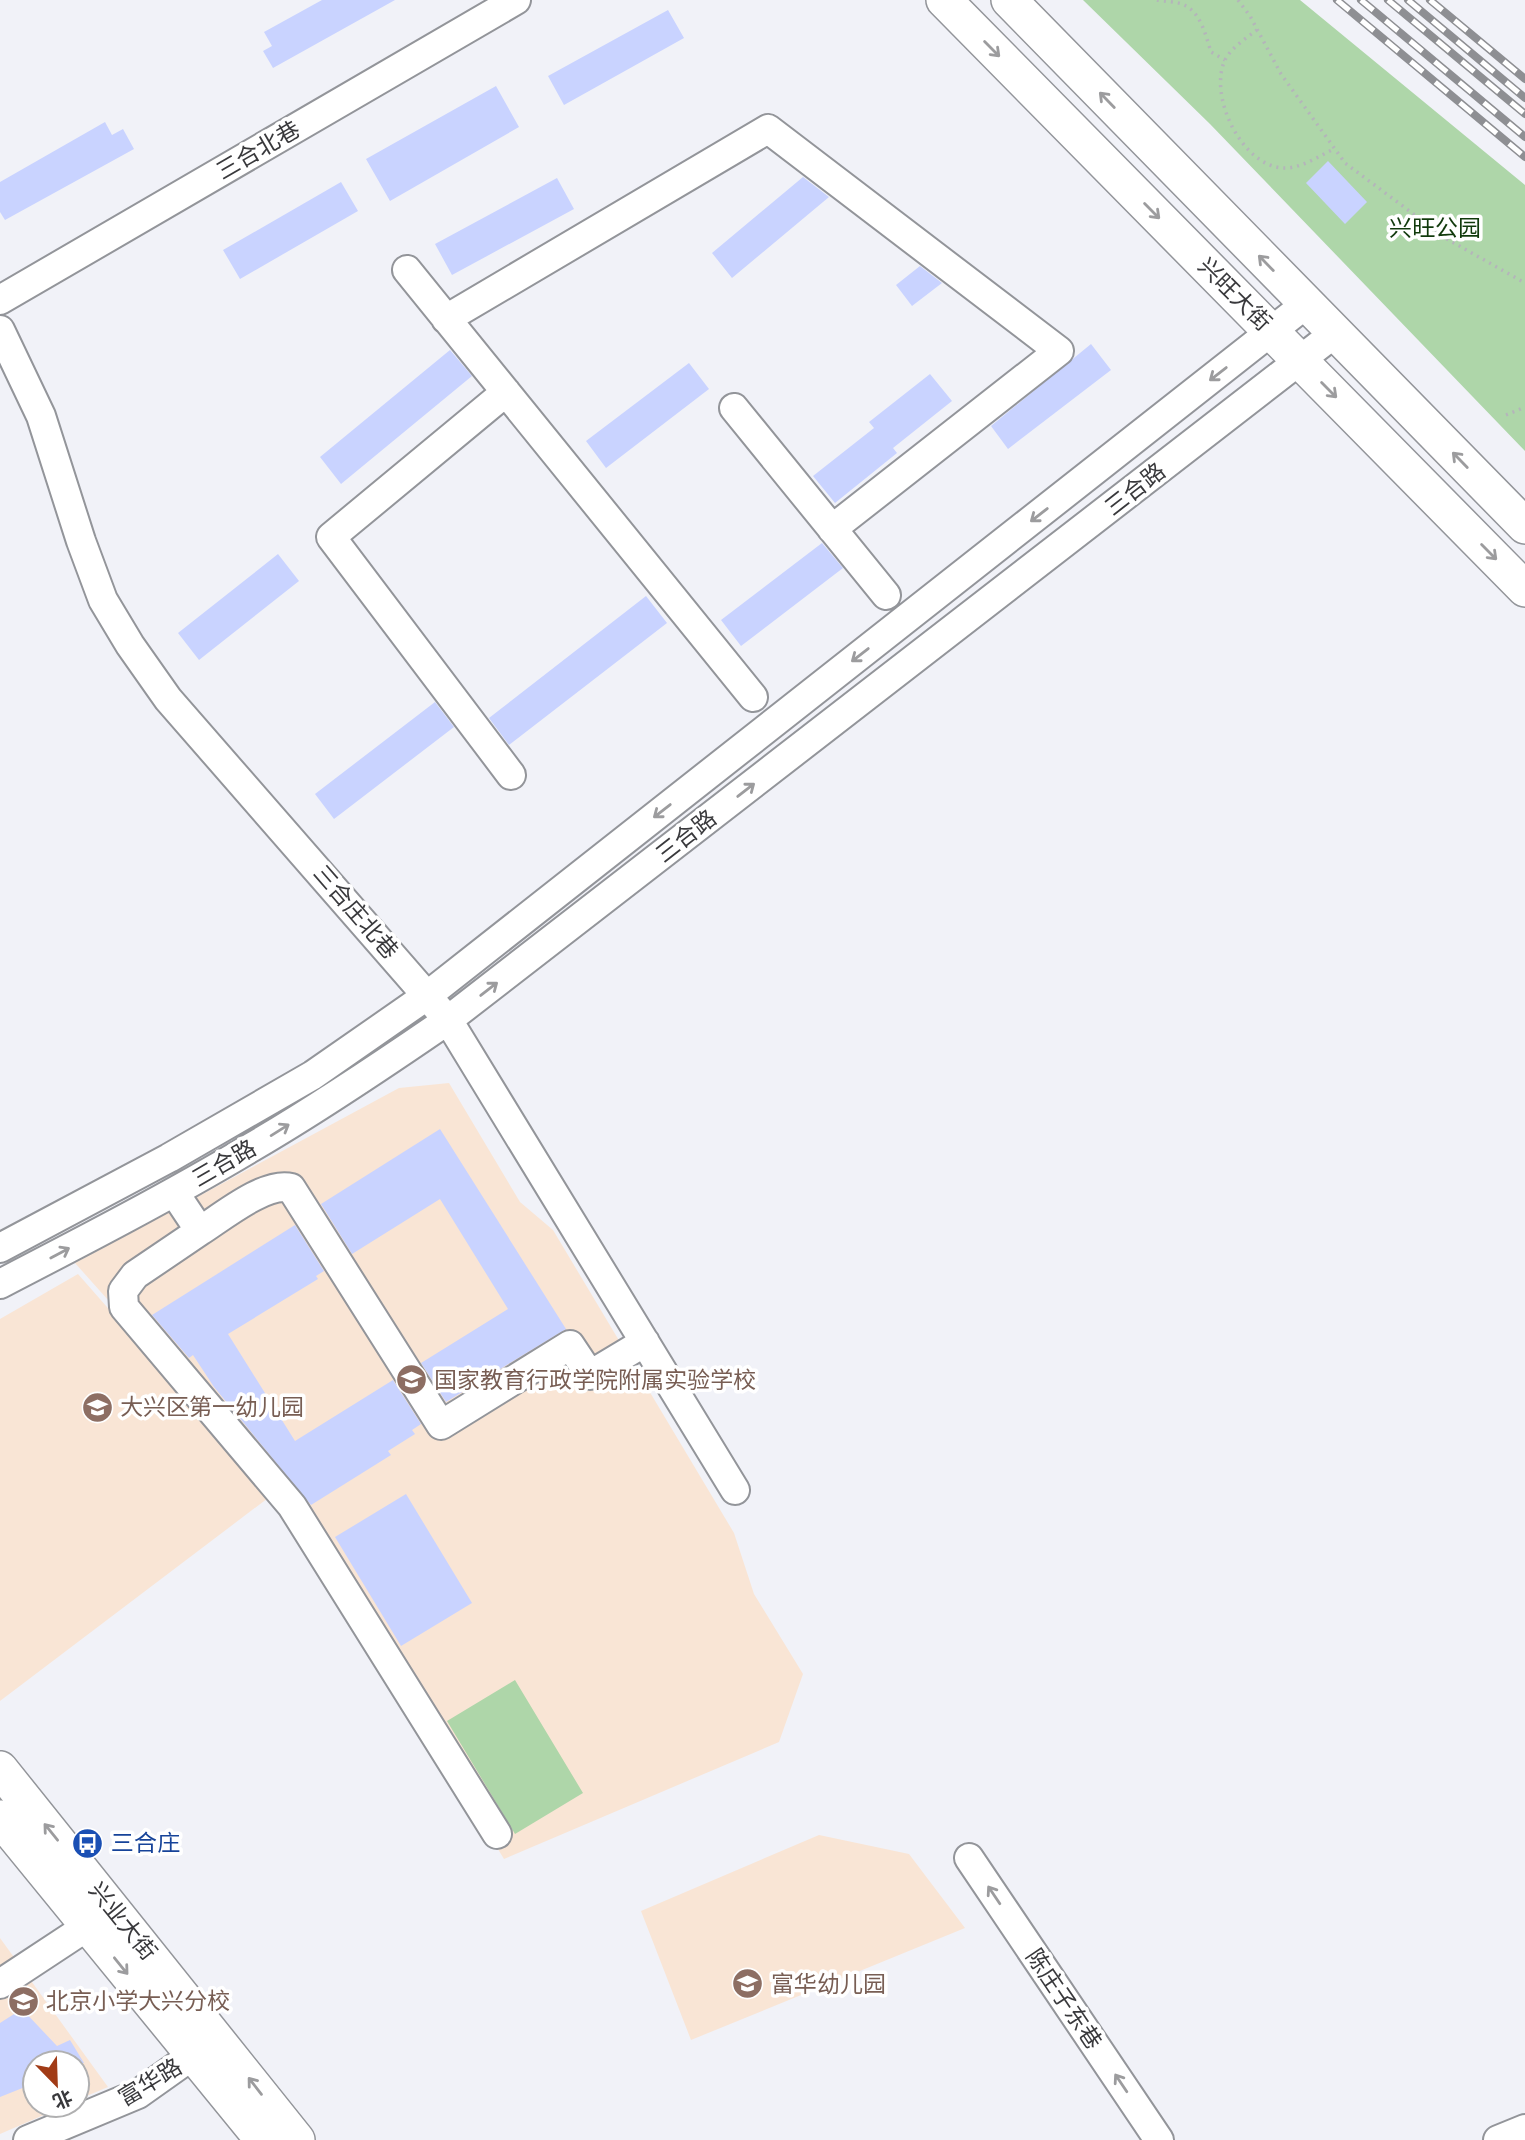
<svg xmlns="http://www.w3.org/2000/svg" width="1525" height="2140" font-family="'Sofia Sans Condensed','Noto Sans SC',sans-serif">
<style>
.education{fill:#f9e5d5}
.green{fill:#aed6a9}
.building{fill:#c9d3ff}
.lines{fill:none;stroke-linecap:round;stroke-linejoin:round}
.minor-casing{stroke:#93959a;stroke-width:32}
.major-casing{stroke:#93959a;stroke-width:38}
.path{stroke:#b4b5ba;stroke-width:3.5;stroke-dasharray:2 5;stroke-linecap:butt}
.minor{stroke:#fff;stroke-width:28}
.major{stroke:#fff;stroke-width:35}
.rail-casing{stroke:#8e8f93;stroke-width:8}
.rail{stroke:#fff;stroke-width:5;stroke-dasharray:16;stroke-linecap:butt}
.oneway{stroke:#9c9c9e}
.labels{text-anchor:middle;stroke-width:7;stroke-linejoin:round;paint-order:stroke}
.street-label{font-size:23px;fill:#39393c;stroke:#fff}
.park-label{font-size:23px;fill:#113a0c;stroke:#fff}
.education-label{font-size:23px;fill:#785e54;stroke:#fff;text-anchor:start}
.transit-label{font-size:23px;fill:#164399;stroke:#fff;text-anchor:start}
</style>
<rect width="100%" height="100%" fill="#f1f2f8"/>
<path class="education" d="M 449,1083 L 520,1202 L 553,1230 L 734,1533 L 754,1594 L 803,1674 L 779,1742 L 504,1859 L 284,1497 L 75,1263 L 399,1088 Z
M 78,1274 L 272,1495 L 0,1701 L 0,1319 Z
M 819,1835 L 909,1854 L 965,1928 L 691,2040 L 641,1911 Z
M 0,1938 L 108,2087 L 77,2100 L 77,2063 L 35,2063 L 35,2105 L 67,2105 L 0,2134 Z"/>
<path class="green" d="M 1083,0 L 1300,0 L 1525,185 L 1525,451 L 1210,124 Z
M 515,1680 L 583,1793 L 515,1834 L 447,1721 Z"/>
<path class="building" d="M 322,0 L 395,0 L 273,68 L 263,51 L 272,46 L 264,32 Z
M 668,10 L 684,38 L 564,105 L 548,76 Z
M 496,86 L 519,127 L 390,201 L 366,159 Z
M 105,122 L 112,135 L 123,129 L 134,149 L 5,220 L 0,212 L 0,182 Z
M 1328,161 L 1367,202 L 1345,224 L 1306,183 Z
M 803,177 L 829,197 L 732,278 L 712,253 Z
M 557,178 L 574,209 L 452,275 L 435,244 Z
M 341,182 L 358,211 L 240,279 L 223,250 Z
M 920,266 L 942,283 L 912,306 L 896,285 Z
M 1091,344 L 1111,370 L 1008,449 L 991,426 Z
M 450,350 L 472,376 L 341,484 L 320,457 Z
M 689,363 L 709,389 L 606,468 L 586,441 Z
M 930,374 L 952,401 L 893,448 L 897,453 L 835,503 L 813,476 L 874,428 L 869,422 Z
M 822,543 L 843,568 L 741,646 L 721,620 Z
M 278,554 L 299,581 L 199,660 L 178,633 Z
M 646,596 L 667,623 L 509,745 L 489,718 Z
M 435,702 L 454,727 L 334,819 L 315,794 Z
M 440,1129 L 566,1329 L 446,1402 L 421,1363 L 508,1309 L 440,1199 L 352,1254 L 321,1204 Z
M 295,1225 L 324,1271 L 316,1276 L 318,1279 L 228,1334 L 295,1441 L 393,1380 L 421,1424 L 412,1430 L 415,1434 L 388,1451 L 391,1455 L 311,1505 L 214,1387 L 193,1355 L 189,1358 L 152,1315 Z
M 406,1494 L 472,1603 L 401,1646 L 335,1537 Z
M 22,2009 L 57,2046 L 70,2040 L 84,2063 L 35,2063 L 35,2083 L 0,2097 L 0,2023 Z"/>
<g class="lines">
<defs>
<path id="minor" d="M 407,270 L 753,697
M 0,300 L 516,0
M 446,319 L 768,129 L 1059,351 L 832,529
M 0,330 L 41,416 L 81,541 L 103,600 L 130,645 L 168,699 L 448,1020 L 735,1490
M 506,392 L 331,537 L 511,775
M 734,408 L 886,595
M 174,1192 L 200,1231 L 135,1275 L 123,1291 L 124,1307 L 292,1506 L 497,1834
M 200,1231 C 222,1217 266,1181 291,1188 L 441,1425 L 570,1345 L 590,1375 L 645,1342
M 0,1248 L 169,1158 L 313,1075 L 428,995 L 1306,304
M 0,1284 C 85,1240 170,1196 252,1147 C 319,1108 384,1064 448,1020 L 1335,333
M 969,1858 L 1159,2140
M 0,1984 L 88,1926
M 28,2140 L 138,2094 L 193,2055
M 1498,2140 L 1525,2129"/>
<path id="major" d="M 944,0 L 1525,589
M 1009,0 L 1525,526
M 0,1769 L 297,2140
M 0,1818 L 263,2140"/>
</defs>
<use href="#minor" class="minor-casing"/>
<use href="#major" class="major-casing"/>
<path class="path" d="M 1157,0 C 1165,2 1178,1 1186,6 C 1201,14 1206,36 1211,52 L 1225,60
M 1238,0 L 1250,16 L 1281,74 L 1345,163 L 1447,239 L 1525,283
M 1257,30 C 1246,38 1231,48 1225,60 C 1208,96 1242,166 1283,168 C 1300,169 1319,156 1334,149
M 1506,415 L 1525,407"/>
<use href="#minor" class="minor"/>
<use href="#major" class="major"/>
<defs>
<path id="rail" d="M 1337,0 L 1525,157
M 1361,0 L 1525,137
M 1388,0 L 1525,114
M 1408,0 L 1525,98
M 1430,0 L 1525,79"/>
</defs>
<use href="#rail" class="rail-casing"/>
<use href="#rail" class="rail"/>
</g>
<defs><path id="oneway-shaft" d="M-6 0H5M1.5-3L5.5 0L1.5 3" fill="none" stroke-width="1.6" stroke-linecap="round" stroke-linejoin="round" transform="scale(1.75)"/></defs>
<g class="oneway">
<use href="#oneway-shaft" transform="translate(992 49) rotate(45)"/>
<use href="#oneway-shaft" transform="translate(1107 100) rotate(-134)"/>
<use href="#oneway-shaft" transform="translate(1152 211) rotate(45)"/>
<use href="#oneway-shaft" transform="translate(1266 263) rotate(-134)"/>
<use href="#oneway-shaft" transform="translate(1218 374) rotate(142)"/>
<use href="#oneway-shaft" transform="translate(1329 390) rotate(45)"/>
<use href="#oneway-shaft" transform="translate(1460 460) rotate(-134)"/>
<use href="#oneway-shaft" transform="translate(1039 515) rotate(142)"/>
<use href="#oneway-shaft" transform="translate(1489 552) rotate(45)"/>
<use href="#oneway-shaft" transform="translate(860 655) rotate(142)"/>
<use href="#oneway-shaft" transform="translate(746 790) rotate(-38)"/>
<use href="#oneway-shaft" transform="translate(662 811) rotate(142)"/>
<use href="#oneway-shaft" transform="translate(489 989) rotate(-38)"/>
<use href="#oneway-shaft" transform="translate(280 1130) rotate(-32)"/>
<use href="#oneway-shaft" transform="translate(60 1253) rotate(-28)"/>
<use href="#oneway-shaft" transform="translate(51 1832) rotate(-129)"/>
<use href="#oneway-shaft" transform="translate(994 1895) rotate(-124)"/>
<use href="#oneway-shaft" transform="translate(121 1966) rotate(51)"/>
<use href="#oneway-shaft" transform="translate(1121 2083) rotate(-124)"/>
<use href="#oneway-shaft" transform="translate(255 2086) rotate(-128)"/>
</g>
<defs>
<symbol id="school-disc" viewBox="-11 -11 22 22"><circle r="9.5" fill="#8d6e63" stroke="#fff"/><path d="M0-5L7-2L0 1L-7-2ZM-4 1L0 2.5L4 1V4Q0 6-4 4Z" fill="#fff"/></symbol>
<symbol id="bus-disc" viewBox="-11 -11 22 22"><circle r="9.5" fill="#1a4fb4" stroke="#fff"/><path d="M-5-6H5V4H4V6H2V4H-2V6H-4V4H-5ZM-3.5-4V0h7V-4ZM-3.5 1.2v1.5H-2V1.2ZM2 1.2v1.5H3.5V1.2Z" fill="#fff"/></symbol>
</defs>
<g fill-rule="evenodd">
<use href="#school-disc" x="394" y="1362" width="35" height="35"/>
<use href="#school-disc" x="80" y="1390" width="35" height="35"/>
<use href="#bus-disc" x="70" y="1826" width="35" height="35"/>
<use href="#school-disc" x="730" y="1966" width="35" height="35"/>
<use href="#school-disc" x="6" y="1984" width="35" height="35"/>
</g>
<g class="labels">
<g class="street-label">
<text transform="translate(258 150) rotate(-30)" y="8">三合北巷</text>
<text transform="translate(1235 294) rotate(45)" y="8">兴旺大街</text>
<text transform="translate(1135 489) rotate(-38)" y="8">三合路</text>
<text transform="translate(686 836) rotate(-38)" y="8">三合路</text>
<text transform="translate(356 912) rotate(49)" y="8">三合庄北巷</text>
<text transform="translate(224 1163) rotate(-30)" y="8">三合路</text>
<text transform="translate(123 1921) rotate(51)" y="8">兴业大街</text>
<text transform="translate(1064 1999) rotate(56)" y="8">陈庄子东巷</text>
<text transform="translate(150 2082) rotate(-31)" y="8">富华路</text>
</g>
<g class="park-label">
<text x="1435" y="236">兴旺公园</text>
</g>
<g class="education-label">
<text x="434" y="1388">国家教育行政学院附属实验学校</text>
<text x="120" y="1415">大兴区第一幼儿园</text>
<text x="771" y="1992">富华幼儿园</text>
<text x="46" y="2009">北京小学大兴分校</text>
</g>
<g class="transit-label">
<text x="111" y="1851">三合庄</text>
</g>
</g>
<g transform="translate(56 2084) rotate(157)"><circle r="33" fill="#ffffff" stroke="#b0b0b1" stroke-width="2"/>
<path d="M0-5L12 26L0 18L-12 26Z" fill="#a13b16"/>
<text y="-10" font-size="19" font-weight="bold" text-anchor="middle" fill="#39393c">北</text>
</g>
</svg>
